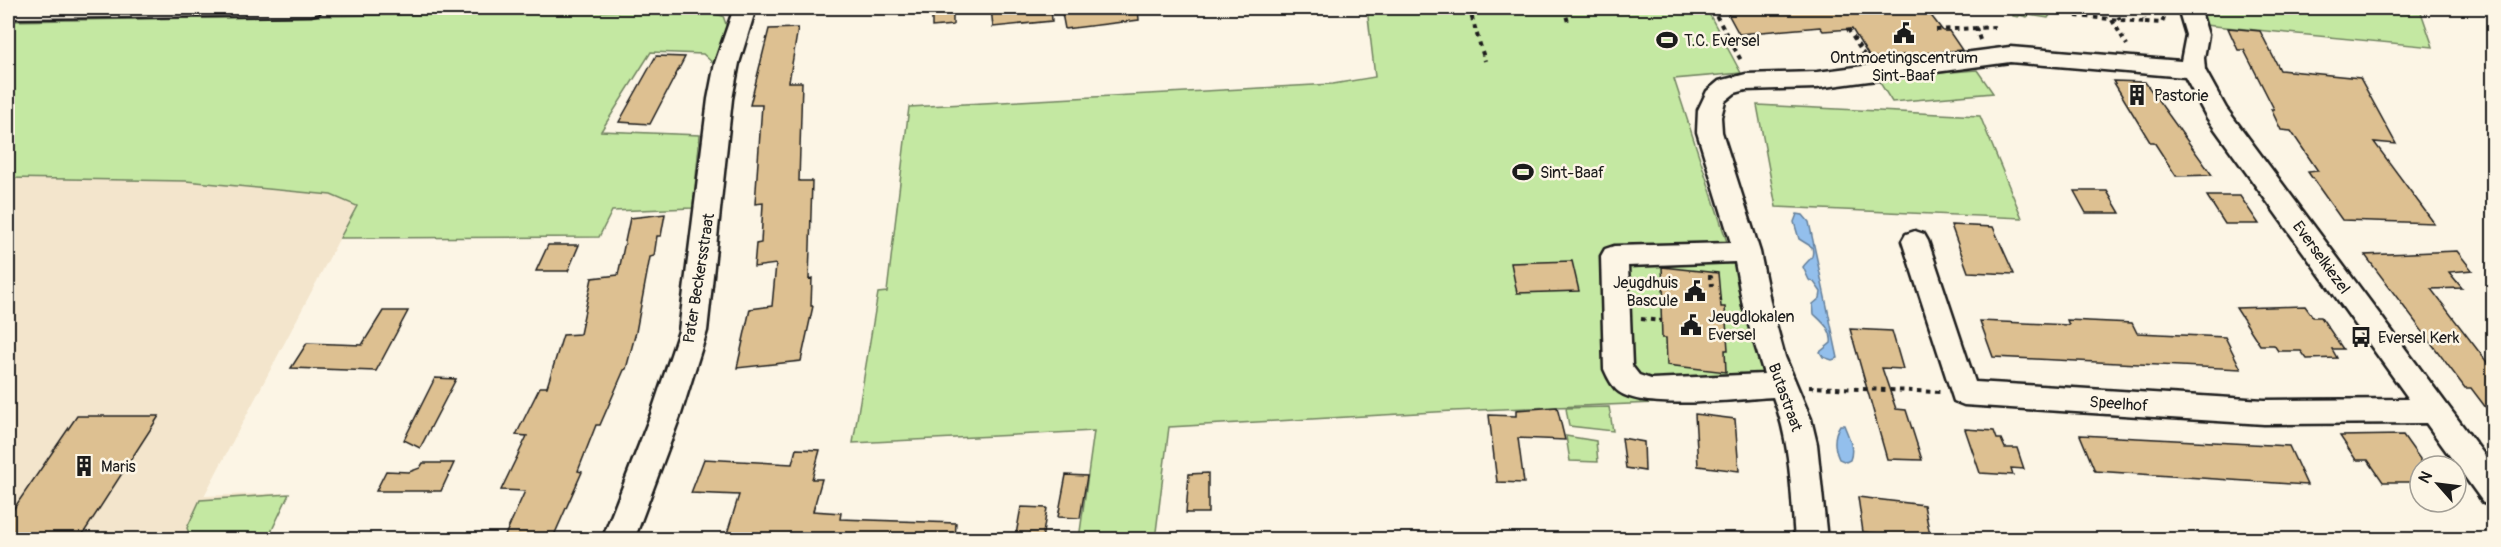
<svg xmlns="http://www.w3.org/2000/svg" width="2501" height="547" font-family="Pangolin,sans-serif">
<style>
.built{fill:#f3e5cc}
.green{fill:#c4e8a2;stroke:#70825f;stroke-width:1.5}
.water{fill:#93bfec;stroke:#637e99;stroke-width:1.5}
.building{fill:#ddc091;stroke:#1c1c1c;stroke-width:1.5}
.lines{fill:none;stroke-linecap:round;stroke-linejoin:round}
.minor-casing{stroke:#1c1c1c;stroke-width:5}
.path{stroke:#1c1c1c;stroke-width:4;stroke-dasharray:4.5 4.5;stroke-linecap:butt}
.minor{fill:#fcf5e5;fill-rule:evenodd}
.labels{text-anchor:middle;stroke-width:5;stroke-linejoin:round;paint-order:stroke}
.poi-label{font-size:16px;fill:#1c1c1c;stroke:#fcf5e5;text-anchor:start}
.street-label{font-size:16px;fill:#1c1c1c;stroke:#fcf5e5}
</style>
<rect width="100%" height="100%" fill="#fcf5e5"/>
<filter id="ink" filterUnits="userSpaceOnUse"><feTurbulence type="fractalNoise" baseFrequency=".0167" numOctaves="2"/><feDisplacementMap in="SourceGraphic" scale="12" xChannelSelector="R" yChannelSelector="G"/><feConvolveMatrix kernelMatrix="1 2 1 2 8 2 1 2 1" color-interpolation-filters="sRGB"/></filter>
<g filter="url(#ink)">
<path class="built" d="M 8,178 L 186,181 L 331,195 L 357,205 L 204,496 L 287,493 L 264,539 L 8,540 Z"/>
<path class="green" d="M 1367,8 L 1706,8 L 1741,73 L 1674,79 L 1728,245 L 1741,246 L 1781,398 L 1453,411 L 1169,427 L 1155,540 L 1079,539 L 1094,431 L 853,443 L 878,293 L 887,292 L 909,107 L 1333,84 L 1375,77 Z
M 2009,8 L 2047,8 L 2047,10 L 2052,12 L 2048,18 L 2029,15 L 2027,17 L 2020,15 L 2018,17 L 2013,16 L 2014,11 Z
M 2197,8 L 2371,8 L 2421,12 L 2433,47 L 2204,25 Z
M 697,10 L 723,16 L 727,27 L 714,64 L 703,54 L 651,52 L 601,131 L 700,135 L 693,208 L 612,211 L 599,237 L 340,238 L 357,206 L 331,195 L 186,181 L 8,178 L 8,21 Z
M 1977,70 L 1993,93 L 1892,102 L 1877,78 Z
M 1757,105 L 1980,116 L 2022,218 L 1776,207 Z
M 1609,407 L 1613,431 L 1569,426 L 1566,408 Z
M 1566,436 L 1596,441 L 1598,462 L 1570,461 Z
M 289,494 L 271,532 L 259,539 L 191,539 L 187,528 L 200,500 Z"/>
<path class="water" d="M 1797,214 L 1803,215 L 1809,222 L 1838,358 L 1832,360 L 1823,357 L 1820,352 L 1831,343 C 1833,330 1822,322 1814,314 L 1813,304 L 1820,298 L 1821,292 L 1814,282 L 1809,280 L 1803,267 C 1808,259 1815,259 1812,247 L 1799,239 L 1794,222 Z
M 1840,425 L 1844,425 C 1848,436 1855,447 1850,460 L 1846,462 L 1839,459 C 1834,448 1833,436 1840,425 Z"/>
<path class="building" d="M 932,8 L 953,8 L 953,25 L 932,27 Z
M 991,8 L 1051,8 L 1052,21 L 993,27 Z
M 1061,8 L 1138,8 L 1139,20 L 1065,29 Z
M 1742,8 L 1898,8 L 1900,11 L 1926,9 L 1943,31 L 1949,31 L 1962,50 L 1870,58 L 1852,29 L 1823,31 L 1820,27 L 1739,34 L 1726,10 Z
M 798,28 L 789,82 L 802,82 L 799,181 L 812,181 L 809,279 L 812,278 L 811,306 L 813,306 L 801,361 L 737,368 L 750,309 L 772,306 L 776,264 L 754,267 L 756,244 L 761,243 L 763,203 L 755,204 L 762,105 L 750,105 L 769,29 Z
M 2228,28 L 2260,31 L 2280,70 L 2360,78 L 2396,144 L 2374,142 L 2434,223 L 2342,220 L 2308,172 L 2318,171 L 2291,131 L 2281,130 L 2271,109 L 2274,109 L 2244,50 L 2238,50 Z
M 656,56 L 685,57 L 650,124 L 619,122 Z
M 2113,81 L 2145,82 L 2212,175 L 2176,176 L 2154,142 L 2150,142 Z
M 2074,191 L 2107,191 L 2120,213 L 2086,213 Z
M 2207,196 L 2240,196 L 2259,224 L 2225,224 Z
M 665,214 L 661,236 L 657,236 L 654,256 L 650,257 L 636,332 L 626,369 L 624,370 L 600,425 L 596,425 L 578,471 L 582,472 L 552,540 L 503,540 L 525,491 L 501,490 L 527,436 L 516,435 L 540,387 L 547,387 L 563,335 L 580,334 L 592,278 L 618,275 L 630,218 Z
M 1951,225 L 1993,227 L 2014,274 L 1968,272 Z
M 548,245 L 579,245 L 568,271 L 536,271 Z
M 2457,251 L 2472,270 L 2449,272 L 2462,288 L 2431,289 L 2493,370 L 2493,417 L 2471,388 L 2465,388 L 2365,255 Z
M 1572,261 L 1579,291 L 1517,293 L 1511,263 Z
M 1662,267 L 1718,273 L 1721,307 L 1725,307 L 1728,350 L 1725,350 L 1726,372 L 1667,365 L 1666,338 L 1662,338 L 1661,305 L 1664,306 Z
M 2305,306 L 2313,317 L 2321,317 L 2343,349 L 2332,349 L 2337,358 L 2307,359 L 2301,351 L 2278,351 L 2274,345 L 2260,345 L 2236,308 Z
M 383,311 L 408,311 L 376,371 L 291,368 L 307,343 L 362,345 Z
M 2067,320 L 2132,323 L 2137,333 L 2225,337 L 2241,369 L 1993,357 L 1980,321 L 2069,325 Z
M 1850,329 L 1892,331 L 1903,369 L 1882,368 L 1896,409 L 1906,410 L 1922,460 L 1887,459 Z
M 435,378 L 456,379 L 420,448 L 404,440 Z
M 1557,407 L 1565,440 L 1518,438 L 1524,483 L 1497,482 L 1489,415 L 1516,416 L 1516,410 Z
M 1695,414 L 1735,419 L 1739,471 L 1698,466 Z
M 77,416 L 159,416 L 79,540 L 8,540 L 8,517 Z
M 1965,429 L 1994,431 L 1997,439 L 2001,439 L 2005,448 L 2017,448 L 2024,469 L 2011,468 L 2013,475 L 1980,473 Z
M 2080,435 L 2289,446 L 2307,485 L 2095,471 Z
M 2403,435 L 2420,459 L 2420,482 L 2383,482 L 2368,460 L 2356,460 L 2340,436 Z
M 1622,438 L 1644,442 L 1645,471 L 1626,468 Z
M 796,449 L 820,450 L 812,479 L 822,479 L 813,511 L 841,513 L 840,519 L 956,523 L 955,540 L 725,540 L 739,495 L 691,493 L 704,459 L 792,464 Z
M 423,463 L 454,463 L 441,491 L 376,491 L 386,471 L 409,472 L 420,468 Z
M 1208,473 L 1208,513 L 1186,513 L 1189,474 Z
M 1066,475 L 1087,476 L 1080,518 L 1058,517 Z
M 1858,497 L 1924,505 L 1931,540 L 1863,532 Z
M 1021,507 L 1047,508 L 1042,540 L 1015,540 Z"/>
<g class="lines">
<defs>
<path id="minor" d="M 8,8 L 322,8 L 319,13 L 311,15 L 8,18 Z
M 734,8 L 756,8 L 739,63 L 732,99 L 707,331 L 681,414 L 634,540 L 602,540 L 651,414 L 679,331 L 708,99 L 715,63 Z
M 2178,8 L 2200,8 L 2208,35 L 2204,58 L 2205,70 L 2226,108 L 2494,468 L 2494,506 L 2483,502 L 2426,423 L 2264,424 L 1964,405 L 1954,401 L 1902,241 L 1906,234 L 1915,231 L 1924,234 L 1928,241 L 1975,382 L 2264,400 L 2409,399 L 2207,118 L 2185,77 L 2010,62 L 1817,88 L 1746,90 L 1735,93 L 1725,101 L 1721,117 L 1722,132 L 1760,252 L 1771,306 L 1785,357 L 1811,419 L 1817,444 L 1827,540 L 1795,540 C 1791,491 1791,443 1773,397 C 1738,399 1646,411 1619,392 C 1613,388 1607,376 1604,369 L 1601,256 L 1605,249 L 1614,246 L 1731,243 L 1697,132 L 1698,110 L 1707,91 L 1719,81 L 1746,74 L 1817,72 L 2010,47 L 2181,61 L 2186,35 ZM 1735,262 L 1743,306 L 1764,374 L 1651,379 L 1639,375 L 1632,366 L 1628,266 Z"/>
</defs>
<use href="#minor" class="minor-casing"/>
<path class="path" d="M 1469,8 L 1485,61
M 1564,8 L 1568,22
M 1712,8 L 1742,62
M 2115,8 L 2120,20
M 2076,16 L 2145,22 L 2144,18
M 2112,20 L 2127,45
M 2145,22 L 2162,23 L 2164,18 L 2160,8
M 1848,29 L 1864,55
M 1936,30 L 1976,28
M 1980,40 L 1976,28 L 1996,27
M 1708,277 L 1711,277 L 1712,286
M 1641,319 L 1662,321
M 1809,387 L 1940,392"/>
<use href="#minor" class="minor"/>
</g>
</g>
<defs>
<symbol id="civic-bare" viewBox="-9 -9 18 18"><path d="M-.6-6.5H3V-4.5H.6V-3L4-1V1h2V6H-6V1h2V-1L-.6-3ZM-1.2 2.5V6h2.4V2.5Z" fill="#1c1c1c" stroke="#fcf5e5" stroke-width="2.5" paint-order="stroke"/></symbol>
<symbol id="stadium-bare" viewBox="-9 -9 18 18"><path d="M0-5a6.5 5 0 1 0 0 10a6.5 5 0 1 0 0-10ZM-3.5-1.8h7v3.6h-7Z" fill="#1c1c1c" stroke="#fcf5e5" stroke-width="2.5" paint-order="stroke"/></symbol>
<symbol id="building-bare" viewBox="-9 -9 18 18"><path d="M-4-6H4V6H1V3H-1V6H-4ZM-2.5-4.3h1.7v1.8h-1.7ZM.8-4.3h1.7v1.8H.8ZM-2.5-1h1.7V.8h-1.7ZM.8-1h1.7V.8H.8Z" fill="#1c1c1c" stroke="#fcf5e5" stroke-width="2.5" paint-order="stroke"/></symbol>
<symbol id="bus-bare" viewBox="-9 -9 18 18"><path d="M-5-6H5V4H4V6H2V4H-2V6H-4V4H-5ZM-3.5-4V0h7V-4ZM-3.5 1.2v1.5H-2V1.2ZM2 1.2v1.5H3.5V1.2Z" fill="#1c1c1c" stroke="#fcf5e5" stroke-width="2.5" paint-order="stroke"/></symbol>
</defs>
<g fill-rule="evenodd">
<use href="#civic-bare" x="1889" y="18" width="30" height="30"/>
<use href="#stadium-bare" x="1652" y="25" width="30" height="30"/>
<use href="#building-bare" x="2122" y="80" width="30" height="30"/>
<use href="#stadium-bare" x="1508" y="157" width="30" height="30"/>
<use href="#civic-bare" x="1680" y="276" width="30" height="30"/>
<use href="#civic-bare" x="1676" y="310" width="30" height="30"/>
<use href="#bus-bare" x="2346" y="322" width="30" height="30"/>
<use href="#building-bare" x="69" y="451" width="30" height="30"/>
</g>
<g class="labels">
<g class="poi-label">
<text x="1684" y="46">T.C. Eversel</text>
<text x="1904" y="63" text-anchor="middle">Ontmoetingscentrum<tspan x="1904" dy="18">Sint-Baaf</tspan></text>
<text x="2154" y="101">Pastorie</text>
<text x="1540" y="178">Sint-Baaf</text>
<text x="1678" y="288" text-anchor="end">Jeugdhuis<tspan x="1678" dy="18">Bascule</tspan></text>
<text x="1708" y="322">Jeugdlokalen<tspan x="1708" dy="18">Eversel</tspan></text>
<text x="2378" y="343">Eversel Kerk</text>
<text x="101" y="472">Maris</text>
</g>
<g class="street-label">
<text transform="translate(2322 257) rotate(54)" y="6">Everselkiezel</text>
<text transform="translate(698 278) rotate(-81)" y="6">Pater Beckersstraat</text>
<text transform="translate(1786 397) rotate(70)" y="6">Butastraat</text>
<text transform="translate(2119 403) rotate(4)" y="6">Speelhof</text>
</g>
</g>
<rect width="2501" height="547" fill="none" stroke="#fcf5e5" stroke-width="30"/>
<rect x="15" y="15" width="2471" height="517" fill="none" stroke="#1c1c1c" stroke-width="2" filter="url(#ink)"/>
<g transform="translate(2438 484) rotate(298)"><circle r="28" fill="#fcf5e5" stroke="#a29e95" stroke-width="1.5"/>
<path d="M0-4.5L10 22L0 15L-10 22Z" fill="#1c1c1c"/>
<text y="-9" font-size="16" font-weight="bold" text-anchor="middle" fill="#1c1c1c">N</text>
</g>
</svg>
